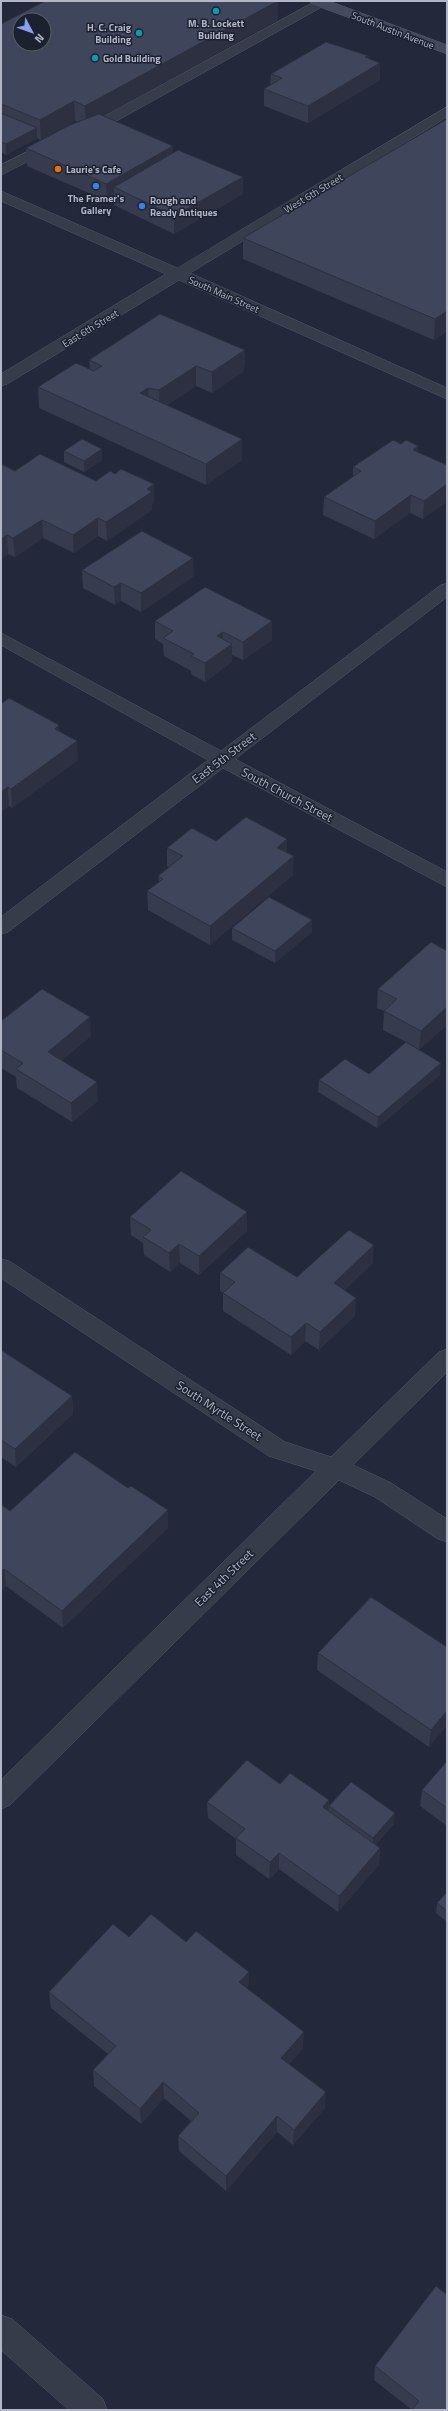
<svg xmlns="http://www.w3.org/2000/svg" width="448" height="2411" font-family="'Titillium Web',sans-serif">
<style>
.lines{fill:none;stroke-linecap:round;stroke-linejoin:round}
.service-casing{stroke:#525666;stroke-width:1}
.minor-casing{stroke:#525666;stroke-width:1}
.secondary-casing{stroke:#525666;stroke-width:1}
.service{fill:#373c4b;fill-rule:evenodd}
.minor{fill:#373c4b;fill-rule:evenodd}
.secondary{fill:#454a5e;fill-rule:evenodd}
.wall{fill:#363b4e}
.shaded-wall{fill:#2c3040}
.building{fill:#3f455b;stroke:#2c3040;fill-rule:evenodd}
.culture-dot{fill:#0f9aa8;stroke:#1c2130;stroke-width:1.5}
.food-dot{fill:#e8710a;stroke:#1c2130;stroke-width:1.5}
.shop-dot{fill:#3f7fe0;stroke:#1c2130;stroke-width:1.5}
.labels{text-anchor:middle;stroke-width:3;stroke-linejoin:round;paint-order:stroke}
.far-poi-label{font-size:10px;font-weight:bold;fill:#b2b6c7;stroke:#1c2130;text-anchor:start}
.far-street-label{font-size:10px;fill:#b2b6c7;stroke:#1c2130}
.street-label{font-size:12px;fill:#b2b6c7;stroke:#1c2130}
</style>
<rect width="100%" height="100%" fill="#23293b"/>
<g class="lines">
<defs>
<path id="service" d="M 316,1 L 327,1 L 329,3 L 100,130 L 82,135 L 75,131 L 77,128 L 90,124 Z
M 53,139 L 60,143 L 58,146 L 1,175 L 1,165 Z"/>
<path id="minor" d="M 447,107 L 447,117 L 190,273 L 447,388 L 447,399 L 179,280 L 7,384 L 1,386 L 1,374 L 166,274 L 1,201 L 1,191 L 177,268 Z
M 447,584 L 447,597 L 235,759 L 447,872 L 447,887 L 223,768 L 8,932 L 1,934 L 1,917 L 208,760 L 1,645 L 1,633 L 221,751 L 441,585 Z
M 1,1259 L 9,1261 L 285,1442 L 331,1457 L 439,1352 L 447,1349 L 447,1372 L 353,1465 L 391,1483 L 447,1519 L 447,1542 L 438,1539 L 375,1497 L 339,1480 L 10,1805 L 1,1809 L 1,1780 L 316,1471 L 269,1456 L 1,1278 Z
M 1,2315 L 12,2319 L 103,2399 L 107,2410 L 69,2410 L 1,2350 Z"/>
<path id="secondary" d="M 310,1 L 329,1 L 447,45 L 447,54 L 312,4 Z"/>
</defs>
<use href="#service" class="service-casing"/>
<use href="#minor" class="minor-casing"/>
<use href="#secondary" class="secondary-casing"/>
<use href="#service" class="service"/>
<use href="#minor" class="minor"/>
<use href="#secondary" class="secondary"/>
</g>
<path class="wall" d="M 278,20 L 103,116 L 173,146 L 173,153 L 243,177 L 243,194 L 174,234 L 114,205 L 114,197 L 107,201 L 27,166 L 26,148 L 78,122 L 75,121 L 41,140 L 37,138 L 6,155 L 1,152 L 1,24 Z
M 368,59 L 380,63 L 380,80 L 308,123 L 264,106 L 264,89 L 270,85 L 271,74 Z
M 447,119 L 447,331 L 434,340 L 243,259 L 243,238 Z
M 245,350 L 244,371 L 212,393 L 196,386 L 167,405 L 242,439 L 242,460 L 206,485 L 39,408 L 38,387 L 90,369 L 89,360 Z
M 401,444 L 418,446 L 418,452 L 447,465 L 423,519 L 410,513 L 374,539 L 323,515 L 324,497 L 353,477 L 353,467 Z
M 64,451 L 102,460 L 84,472 L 64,462 Z
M 1,464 L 15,471 L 96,481 L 115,474 L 154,484 L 154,502 L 152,504 L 152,510 L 107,541 L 98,536 L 74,553 L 43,538 L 15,557 L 8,554 L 1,559 Z
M 82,570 L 194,576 L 141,612 L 121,601 L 115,605 L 83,588 Z
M 155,621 L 272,621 L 272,640 L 243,660 L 232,655 L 232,662 L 205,682 L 191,674 L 191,671 L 164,656 L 163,644 L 155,639 Z
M 1,704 L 59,725 L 59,731 L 78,760 L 12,808 L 9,806 L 1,812 Z
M 216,841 L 287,853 L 293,875 L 210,945 L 148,910 L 147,891 L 159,882 L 158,876 L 169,867 L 167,866 L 167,848 Z
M 232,928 L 312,932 L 275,963 L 232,940 Z
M 447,951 L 447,1025 L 419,1050 L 408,1043 L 440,1075 L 377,1128 L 318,1092 L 319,1080 L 369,1074 L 406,1042 L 383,1030 L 384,1011 L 377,1008 L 378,989 Z
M 1,1021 L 91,1036 L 62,1060 L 98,1101 L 72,1122 L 17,1088 L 16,1077 L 1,1068 Z
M 247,1212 L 247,1231 L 199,1275 L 180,1263 L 170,1272 L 144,1255 L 143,1243 L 131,1235 L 130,1217 Z
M 373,1263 L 344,1290 L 355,1316 L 319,1350 L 305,1341 L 291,1355 L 223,1311 L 223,1293 L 220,1291 L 220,1273 L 297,1277 Z
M 1,1350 L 72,1396 L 73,1414 L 16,1467 L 1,1457 Z
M 10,1511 L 168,1528 L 63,1628 L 6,1586 L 1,1591 Z
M 447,1647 L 429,1747 L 317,1670 L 318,1653 Z
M 447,1761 L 447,1826 L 420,1806 L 422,1790 Z
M 280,1784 L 329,1800 L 329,1811 L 329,1806 L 394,1824 L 375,1845 L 380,1848 L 379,1865 L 338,1912 L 279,1869 L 269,1879 L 236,1855 L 236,1839 L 208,1818 L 207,1802 Z
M 447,1892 L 447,1922 L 436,1913 L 437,1903 Z
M 129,1937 L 186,1942 L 249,1972 L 248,1988 L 247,1989 L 303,2048 L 289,2064 L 325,2108 L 293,2145 L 277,2132 L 226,2191 L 179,2151 L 178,2136 L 191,2121 L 164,2098 L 141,2124 L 94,2086 L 93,2070 L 108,2054 L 51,2008 L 49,1992 Z
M 375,2366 L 447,2410 L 412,2410 L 374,2380 Z"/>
<path class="shaded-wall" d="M 278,1 L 278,20 L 86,125 L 85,106 Z
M 369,56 L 368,70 L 380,63 L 380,80 L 308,123 L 308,106 L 365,57 Z
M 74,101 L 75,121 L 41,140 L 40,120 Z
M 37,128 L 37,139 L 6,155 L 6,144 Z
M 173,146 L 173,163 L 114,187 L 114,197 L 107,201 L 106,184 Z
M 243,177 L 243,194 L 174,234 L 174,216 Z
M 447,311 L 447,331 L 434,340 L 435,319 Z
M 245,350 L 244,371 L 212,393 L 212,372 Z
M 196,366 L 196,386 L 159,411 L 159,390 Z
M 148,388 L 149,409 L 140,393 Z
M 242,439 L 242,460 L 206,485 L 206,464 Z
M 418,446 L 417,464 L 413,450 Z
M 102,449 L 102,460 L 84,472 L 84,461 Z
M 154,484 L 154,502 L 152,504 L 152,510 L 107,541 L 106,522 Z
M 447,484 L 447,502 L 423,519 L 424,501 Z
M 411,495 L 410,513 L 374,539 L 375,521 Z
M 98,518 L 98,536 L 74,553 L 73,535 Z
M 42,520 L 43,538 L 15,557 L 13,538 Z
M 7,535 L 8,554 L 1,559 L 1,539 Z
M 193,558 L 194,576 L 141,612 L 141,593 Z
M 121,583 L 121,601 L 115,605 L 114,587 Z
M 272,621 L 272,640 L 243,660 L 243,642 Z
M 223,632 L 223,650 L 232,644 L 232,662 L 205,682 L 205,663 L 217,636 Z
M 59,725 L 60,744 L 55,729 Z
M 77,741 L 78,760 L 12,808 L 11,789 Z
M 8,787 L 9,806 L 1,812 L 1,792 Z
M 287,839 L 287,858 L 277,848 Z
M 294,856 L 293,875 L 210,945 L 210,926 Z
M 312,920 L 312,932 L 275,963 L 275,951 Z
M 447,1007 L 447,1025 L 419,1050 L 421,1031 Z
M 90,1017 L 91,1036 L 49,1071 L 48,1052 Z
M 441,1063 L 440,1075 L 377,1128 L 378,1117 Z
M 97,1082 L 98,1101 L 72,1122 L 71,1103 Z
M 247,1212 L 247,1231 L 199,1275 L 199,1256 Z
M 179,1244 L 180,1263 L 170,1272 L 169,1253 Z
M 374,1245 L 373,1263 L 333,1302 L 334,1283 Z
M 356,1298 L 355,1316 L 319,1350 L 320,1332 Z
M 306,1323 L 305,1341 L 291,1355 L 291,1337 Z
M 72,1396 L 73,1414 L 16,1467 L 15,1449 Z
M 168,1510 L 168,1528 L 63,1628 L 62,1611 Z
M 4,1569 L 6,1586 L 1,1591 L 1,1571 Z
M 447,1711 L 447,1726 L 429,1747 L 431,1730 Z
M 329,1800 L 328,1817 L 323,1807 Z
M 395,1813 L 394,1824 L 373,1848 L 373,1838 Z
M 380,1848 L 379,1865 L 338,1912 L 339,1896 Z
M 279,1853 L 279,1869 L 269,1879 L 270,1862 Z
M 249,1972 L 248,1988 L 239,1998 L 239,1982 Z
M 304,2032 L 303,2048 L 281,2074 L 281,2058 Z
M 163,2082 L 164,2098 L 141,2124 L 140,2109 Z
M 326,2092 L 325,2108 L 293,2145 L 294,2130 Z
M 277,2116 L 277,2132 L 226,2191 L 226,2176 Z"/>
<path class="building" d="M 45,1 L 278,1 L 85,106 L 74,101 L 40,120 L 1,104 L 1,24 ZM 20,20 L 44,20 L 44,44 L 20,44 Z
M 326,42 L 369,56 L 365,57 L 380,63 L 308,106 L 264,89 L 282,78 L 271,74 Z
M 1,113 L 37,128 L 6,144 L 1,142 Z
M 99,114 L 173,146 L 106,184 L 26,148 L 70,125 Z
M 447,119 L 447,311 L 435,319 L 243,238 Z
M 178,150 L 243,177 L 174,216 L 114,187 Z
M 160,314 L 245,350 L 212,372 L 196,366 L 159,390 L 148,388 L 140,393 L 242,439 L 206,464 L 38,387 L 76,363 L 94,371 L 102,366 L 89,360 Z
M 82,439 L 102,449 L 84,461 L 64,451 Z
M 393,440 L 401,444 L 406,440 L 418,446 L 413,450 L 447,465 L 447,484 L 424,501 L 411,495 L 375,521 L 324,497 L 361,471 L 353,467 Z
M 40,454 L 96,481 L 110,471 L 115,474 L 121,469 L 154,484 L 147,489 L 152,492 L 106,522 L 98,518 L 73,535 L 42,520 L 13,538 L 7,535 L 1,539 L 1,464 L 15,471 Z
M 142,531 L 193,558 L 141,593 L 121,583 L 114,587 L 82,570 Z
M 205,587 L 272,621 L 243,642 L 223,632 L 217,636 L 232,644 L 205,663 L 191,656 L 194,654 L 163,638 L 173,631 L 155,621 Z
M 9,698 L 59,725 L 55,729 L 77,741 L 11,789 L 8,787 L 1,792 L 1,704 Z
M 246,817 L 287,839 L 277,848 L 294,856 L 210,926 L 147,891 L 163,879 L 158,876 L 183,856 L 167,848 L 192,828 L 216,841 Z
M 269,897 L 312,920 L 275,951 L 232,928 Z
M 431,942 L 447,951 L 447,1007 L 421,1031 L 384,1011 L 397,999 L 378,989 Z
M 42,989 L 90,1017 L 48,1052 L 97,1082 L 71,1103 L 16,1069 L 23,1063 L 1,1050 L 1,1021 Z
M 406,1042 L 441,1063 L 378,1117 L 319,1080 L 345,1059 L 369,1074 Z
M 181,1171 L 247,1212 L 199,1256 L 179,1244 L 169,1253 L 143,1237 L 151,1230 L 130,1217 Z
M 349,1230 L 374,1245 L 334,1283 L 356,1298 L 320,1332 L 306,1323 L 291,1337 L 223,1293 L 235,1282 L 220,1273 L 248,1247 L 297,1277 Z
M 1,1350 L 72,1396 L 15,1449 L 1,1440 Z
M 75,1452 L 128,1488 L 131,1486 L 168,1510 L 62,1611 L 4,1569 L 1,1571 L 1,1504 L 10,1511 Z
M 371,1597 L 447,1647 L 447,1711 L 431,1730 L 318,1653 Z
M 247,1760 L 280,1784 L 290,1773 L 329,1800 L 323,1807 L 380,1848 L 339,1896 L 279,1853 L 270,1862 L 236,1838 L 245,1829 L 207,1802 Z
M 447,1761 L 447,1808 L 422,1790 Z
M 351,1782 L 395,1813 L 373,1838 L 329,1806 Z
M 447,1892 L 447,1911 L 437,1903 Z
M 151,1914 L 186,1942 L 196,1931 L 249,1972 L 239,1982 L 304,2032 L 281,2058 L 326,2092 L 294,2130 L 277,2116 L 226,2176 L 178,2136 L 199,2113 L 163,2082 L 140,2109 L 93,2070 L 116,2046 L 49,1992 L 113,1924 L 129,1937 Z
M 436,2286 L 447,2295 L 447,2410 L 412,2410 L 419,2401 L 375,2366 Z"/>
<g class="culture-dot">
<circle cx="216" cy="11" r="4"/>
<circle cx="139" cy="33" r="4"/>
<circle cx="95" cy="58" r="4"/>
</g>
<circle class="food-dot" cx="58" cy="169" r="4"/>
<g class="shop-dot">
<circle cx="96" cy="186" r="4"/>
<circle cx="142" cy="206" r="4"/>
</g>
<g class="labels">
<g class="far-poi-label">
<text x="216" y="27" text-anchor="middle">M. B. Lockett<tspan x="216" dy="12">Building</tspan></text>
<text x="131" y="31" text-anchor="end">H. C. Craig<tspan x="131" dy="12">Building</tspan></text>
<text x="103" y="62">Gold Building</text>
<text x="66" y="173">Laurie's Cafe</text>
<text x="96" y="202" text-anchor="middle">The Framer's<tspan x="96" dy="12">Gallery</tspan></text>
<text x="150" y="204">Rough and<tspan x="150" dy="12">Ready Antiques</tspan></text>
</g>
<g class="far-street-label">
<text transform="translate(393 30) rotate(21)" y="4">South Austin Avenue</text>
<text transform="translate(313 193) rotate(-31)" y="4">West 6th Street</text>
<text transform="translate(224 294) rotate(24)" y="4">South Main Street</text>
<text transform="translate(90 328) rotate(-31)" y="4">East 6th Street</text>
</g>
<g class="street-label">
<text transform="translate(224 758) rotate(-37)" y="4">East 5th Street</text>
<text transform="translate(287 795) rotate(28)" y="4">South Church Street</text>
<text transform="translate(219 1411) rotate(33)" y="4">South Myrtle Street</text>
<text transform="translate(224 1578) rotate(-44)" y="4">East 4th Street</text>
</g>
</g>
<rect width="448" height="2411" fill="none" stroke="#b2b6c7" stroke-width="4"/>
<g transform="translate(32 32) rotate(131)"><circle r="19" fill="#1c2130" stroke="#585d6c"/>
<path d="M0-3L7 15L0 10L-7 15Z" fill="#889ff6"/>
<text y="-6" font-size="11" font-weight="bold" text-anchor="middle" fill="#b2b6c7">N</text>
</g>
</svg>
